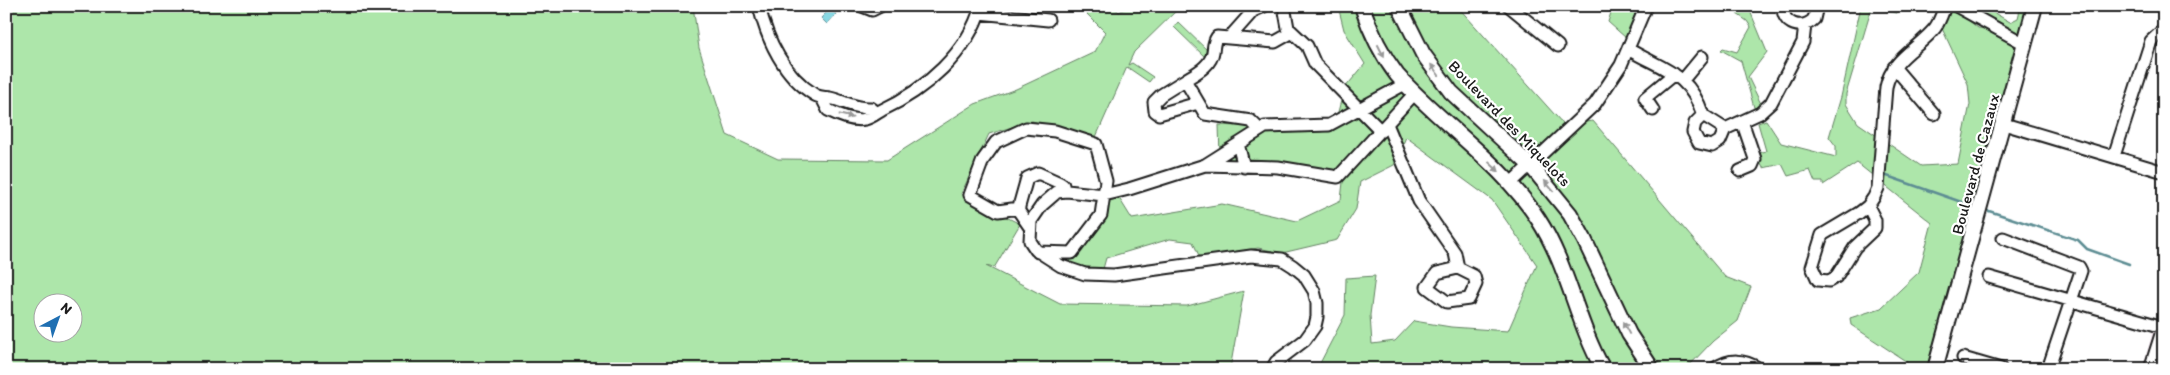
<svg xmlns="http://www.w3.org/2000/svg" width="2170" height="375" font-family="Itim,sans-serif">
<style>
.built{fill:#faecf5}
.green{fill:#ade6aa;stroke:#648163;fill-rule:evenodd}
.water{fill:#88d8e3;stroke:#5d8d93}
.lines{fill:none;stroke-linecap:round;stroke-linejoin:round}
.stream{stroke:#5d8d93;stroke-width:2.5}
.minor-casing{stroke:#1c1c1c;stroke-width:15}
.major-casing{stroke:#1c1c1c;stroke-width:18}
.minor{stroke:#fff;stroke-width:11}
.major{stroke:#fff;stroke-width:14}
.oneway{fill:#999}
.labels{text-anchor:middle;stroke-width:4.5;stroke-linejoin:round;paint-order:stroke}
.street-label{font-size:16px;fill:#1c1c1c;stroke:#fff}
</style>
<rect width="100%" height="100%" fill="#fff"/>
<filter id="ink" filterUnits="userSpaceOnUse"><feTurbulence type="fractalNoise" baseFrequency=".02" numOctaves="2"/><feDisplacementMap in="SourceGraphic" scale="10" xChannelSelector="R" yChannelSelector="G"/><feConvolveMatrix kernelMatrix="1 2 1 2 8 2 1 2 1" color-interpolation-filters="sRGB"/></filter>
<g filter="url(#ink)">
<path class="built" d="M 2164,293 L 2164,369 L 2142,369 Z"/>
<path class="green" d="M 6,6 L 693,6 L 699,48 L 727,135 L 778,159 L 887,160 L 975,104 L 1016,89 L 1095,52 L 1105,32 L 1079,6 L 1112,6 L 1119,12 L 1130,6 L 1181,6 L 1134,52 L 1128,65 L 1132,63 L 1153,77 L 1149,82 L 1127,67 L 1096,137 L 1032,121 L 989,134 L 961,194 L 1020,224 L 994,268 L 986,266 L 1060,304 L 1187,306 L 1244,291 L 1230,369 L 6,369 ZM 42,302 L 72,302 L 72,332 L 42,332 Z
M 1338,6 L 1457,6 L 1564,125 L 1593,121 L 1725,277 L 1751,287 L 1738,321 L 1713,341 L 1686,369 L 1317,369 L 1345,315 L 1346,278 L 1375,276 L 1370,315 L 1372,344 L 1395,341 L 1414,321 L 1451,327 L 1508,331 L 1537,265 L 1492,200 L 1406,137 L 1394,165 L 1360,182 L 1356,209 L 1337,240 L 1282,253 L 1258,248 L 1200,258 L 1193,242 L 1170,239 L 1106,258 L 1103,269 L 1066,264 L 1087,244 L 1107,199 L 1119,198 L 1132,219 L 1222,204 L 1297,221 L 1341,200 L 1343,182 L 1220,157 L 1219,125 L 1333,131 L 1344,89 L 1365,64 L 1344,30 Z
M 1613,6 L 1638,6 L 1626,38 L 1608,22 Z
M 1735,6 L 1748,6 L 1767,52 L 1748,77 L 1762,106 L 1755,111 L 1741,61 L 1721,50 L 1723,48 L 1737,52 L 1751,27 L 1747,21 L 1737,14 Z
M 1861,6 L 1898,6 L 1896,13 L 1872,7 L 1846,94 L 1846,104 L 1858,123 L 1921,166 L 1958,164 L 1970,104 L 1968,84 L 1939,22 L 1942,14 L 1951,11 L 1962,15 L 1978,28 C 1991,28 2004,37 2014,45 L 2016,56 L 1974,215 L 1969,219 L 1930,369 L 1906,369 L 1907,362 L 1851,325 L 1850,318 L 1881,308 L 1919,272 L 1932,223 L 1857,163 L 1823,185 L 1823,182 L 1815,182 L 1810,170 L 1788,176 L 1782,164 L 1763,168 L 1756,154 L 1766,151 L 1758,123 L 1766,120 L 1781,143 L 1836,157 L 1836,146 L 1829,137 L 1841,97 Z
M 1963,6 L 1982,6 L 2010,22 L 2018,18 L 2021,6 L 2030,6 L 2023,30 L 2018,34 Z
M 1178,22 L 1210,53 L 1207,59 L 1174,27 Z"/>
<path class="water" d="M 830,9 L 836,14 L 827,24 L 821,18 Z"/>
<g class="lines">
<path class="stream" d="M 1887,176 L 1970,205
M 1989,211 L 2078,240 L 2087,249 L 2129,264"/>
<defs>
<path id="minor" d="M 759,6 C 767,40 784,76 815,95 C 820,98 825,97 830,98 C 844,101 856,109 871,108 L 877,113
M 862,6 L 872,10 L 880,6
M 1284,6 L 1288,28 L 1307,46 L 1315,64 L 1381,131
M 1509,6 L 1558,46
M 1783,6 C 1782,25 1802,31 1814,19 L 1817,6
M 1956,6 L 2025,44
M 979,13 L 1048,20
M 1229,38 L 1275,42 L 1291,33
M 1628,49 C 1663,70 1689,72 1703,115 L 1725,129 L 1760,113 L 1771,103 L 1803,42 L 1805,25
M 1894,67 L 1934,114
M 1185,80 L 1161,95 L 1154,102 L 1155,111 L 1159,114 L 1198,103
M 1683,80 L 1702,57
M 822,98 L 828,110 C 838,115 853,122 865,119 C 871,118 877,113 882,110 C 925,90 968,53 981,6
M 1653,110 L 1645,98 L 1674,74
M 1703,115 L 1695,123 L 1693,132 L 1699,143 L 1712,146 L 1720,141 L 1725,129
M 1387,124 L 1419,201 L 1455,253 L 1458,268
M 2004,124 L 2164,172
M 1260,130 L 1251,121 L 1205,114 L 1185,80 C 1196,73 1211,66 1213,52 C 1214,46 1213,43 1217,37 L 1229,38 L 1253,11 L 1264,6
M 1238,144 L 1244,167
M 2114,156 L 2151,41 L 2164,29
M 1205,165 L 1265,127 L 1329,125 L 1405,84
M 1740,171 L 1752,166 L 1755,159 L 1742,121
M 1511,183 L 1595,104 L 1621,65 L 1646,6
M 1868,206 L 1875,220 L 1875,228 L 1855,247 L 1836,277 L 1829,281 L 1818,280 L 1812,267 L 1822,235 L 1859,213 L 1868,206 L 1874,197 L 1878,188 L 1886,87 C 1892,58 1918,49 1935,28 C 1940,21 1942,14 1945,6
M 1019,208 L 998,211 L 970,195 L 983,160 L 996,142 L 1026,128 L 1055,131 L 1096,144 L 1106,181 L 1101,215 L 1072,253 L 1038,252
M 1029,226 L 1018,210 L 1027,178 L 1038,173 L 1060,183 L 1063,185 L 1064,191
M 2003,238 L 2079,267 L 2081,271 L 2048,369
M 1458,268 L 1474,276 L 1476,284 L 1469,299 L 1447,302 L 1427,287 L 1437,273 Z
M 1989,277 L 2163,327
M 1963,358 L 2001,369
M 1272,369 L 1276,362 L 1305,340 L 1315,326 L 1317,317 L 1317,303 L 1314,291 L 1304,275 L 1293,266 L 1282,259 L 1251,256 L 1114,275 L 1085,274 L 1061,266 L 1036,250 L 1030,241 L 1031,221 L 1042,205 L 1057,192 L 1067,191 L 1104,195 L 1129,189 L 1205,165 L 1278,167 L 1338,177 L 1415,93
M 1714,369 C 1730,358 1743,359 1760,369
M 2150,369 L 2164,325"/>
<path id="major" d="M 1362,6 C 1370,31 1381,54 1397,75 C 1442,125 1501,162 1538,219 C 1568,265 1576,321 1603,369
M 1399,6 L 1423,54 L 1451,92 L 1531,166 L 1570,214 L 1584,239 L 1629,334 L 1652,369
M 1935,369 L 2035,6"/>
</defs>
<use href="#minor" class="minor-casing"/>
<use href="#major" class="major-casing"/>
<use href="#minor" class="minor"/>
<use href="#major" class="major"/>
</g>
<defs><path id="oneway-solid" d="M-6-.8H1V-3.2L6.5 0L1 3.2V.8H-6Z" transform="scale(1.25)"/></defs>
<g class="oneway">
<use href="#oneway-solid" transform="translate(1381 51) rotate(63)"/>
<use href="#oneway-solid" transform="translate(1435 70) rotate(-127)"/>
<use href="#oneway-solid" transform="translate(846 116) rotate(14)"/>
<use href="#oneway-solid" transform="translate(1494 167) rotate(43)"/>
<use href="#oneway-solid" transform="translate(1549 186) rotate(-130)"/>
<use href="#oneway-solid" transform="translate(1626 328) rotate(-118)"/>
</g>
</g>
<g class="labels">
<g class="street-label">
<text transform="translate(1510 123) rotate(46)" y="6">Boulevard des Miquelots</text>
<text transform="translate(1975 164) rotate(-75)" y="6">Boulevard de Cazaux</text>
</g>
</g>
<rect width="2170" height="375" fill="none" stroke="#fff" stroke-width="25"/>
<rect x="12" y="12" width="2145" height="350" fill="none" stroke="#1c1c1c" stroke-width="2" filter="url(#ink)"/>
<g transform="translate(58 318) rotate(41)"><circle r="24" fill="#ffffff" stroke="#a4a4a4"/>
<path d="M0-4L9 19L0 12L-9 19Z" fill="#1f6fb2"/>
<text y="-8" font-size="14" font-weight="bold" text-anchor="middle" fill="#1c1c1c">N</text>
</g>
</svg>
